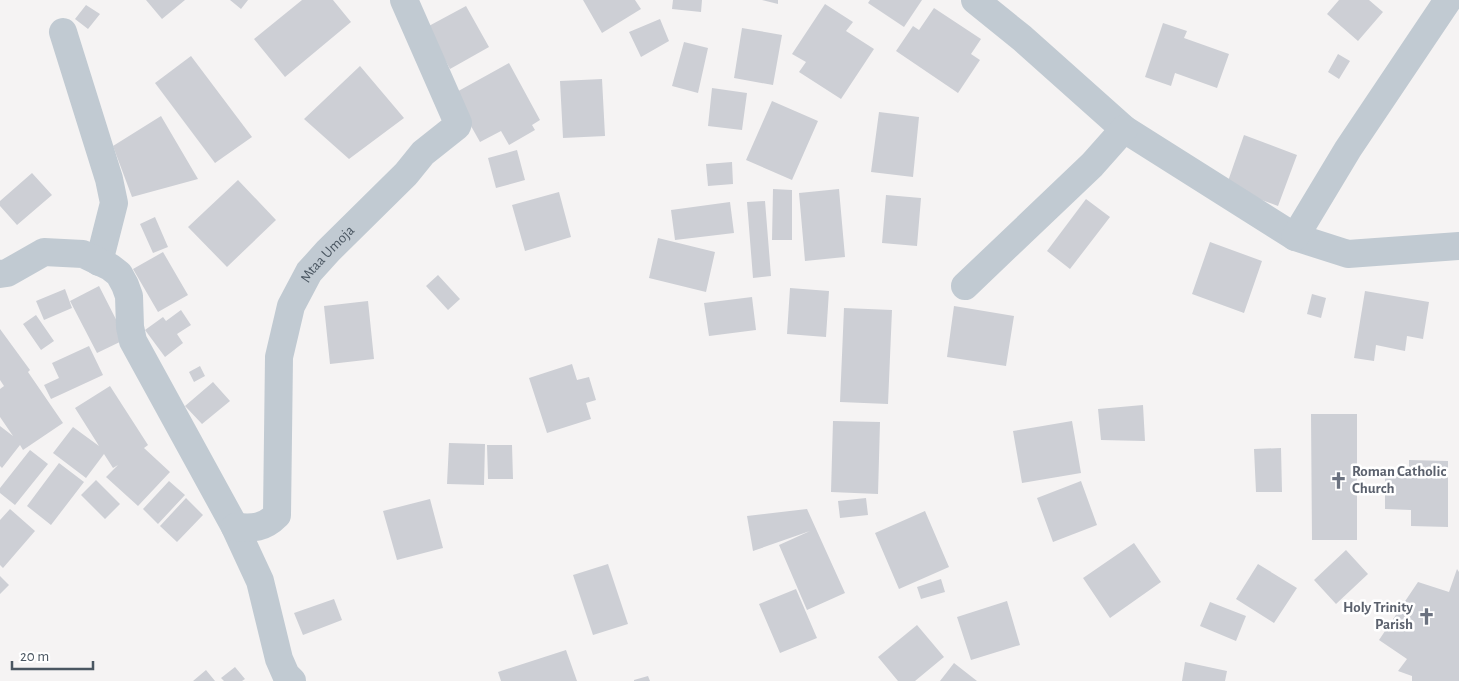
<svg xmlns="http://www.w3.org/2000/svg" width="1459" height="681" font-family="'Alegreya Sans',sans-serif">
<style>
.building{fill:#cdcfd5}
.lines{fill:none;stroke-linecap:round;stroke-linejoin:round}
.minor{stroke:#c1cad2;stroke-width:28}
.labels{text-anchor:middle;stroke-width:5;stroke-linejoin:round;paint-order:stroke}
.street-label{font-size:15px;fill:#4a5661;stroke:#fff}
.worship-label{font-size:15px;font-weight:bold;fill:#5b616d;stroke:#fff;text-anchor:start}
</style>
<rect width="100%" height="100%" fill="#f5f3f3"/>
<path class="building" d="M 146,0 L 185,0 L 162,19 Z
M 230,0 L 248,0 L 241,9 Z
M 302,0 L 333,0 L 351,22 L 285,77 L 254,39 Z
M 583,0 L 635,0 L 641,9 L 602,33 Z
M 673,0 L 702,0 L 701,12 L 672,9 Z
M 762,0 L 778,0 L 778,4 Z
M 870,0 L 922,0 L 904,27 L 868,3 Z
M 1339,0 L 1369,0 L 1383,12 L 1358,41 L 1327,14 Z
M 825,4 L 853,22 L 846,31 L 874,49 L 841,99 L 799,72 L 806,62 L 792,54 Z
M 86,5 L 100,14 L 88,29 L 75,19 Z
M 466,6 L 489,47 L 450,69 L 427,27 Z
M 934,8 L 981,39 L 971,54 L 980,60 L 958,93 L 896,51 L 913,26 L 919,30 Z
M 660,19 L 669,41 L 641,57 L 629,32 Z
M 1163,23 L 1187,31 L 1184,38 L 1229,54 L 1217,88 L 1175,73 L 1171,86 L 1145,77 Z
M 742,28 L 782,35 L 773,85 L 734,78 Z
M 684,42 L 708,48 L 698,93 L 672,86 Z
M 1338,54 L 1350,61 L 1339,79 L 1328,72 Z
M 191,56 L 252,137 L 215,163 L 155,83 Z
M 509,63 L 540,120 L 532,125 L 535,130 L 509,145 L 501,131 L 480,142 L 453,94 Z
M 360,66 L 404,118 L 349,159 L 304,119 Z
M 602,79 L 605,136 L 563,138 L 560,81 Z
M 712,88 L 747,93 L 742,130 L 708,126 Z
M 772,101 L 818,121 L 792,180 L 746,160 Z
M 879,112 L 919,117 L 913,177 L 871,172 Z
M 161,116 L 198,179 L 132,197 L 113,146 Z
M 1244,135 L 1297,155 L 1278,206 L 1226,187 Z
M 517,150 L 525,180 L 496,188 L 488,158 Z
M 732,162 L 733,184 L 708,186 L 706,164 Z
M 32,173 L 52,195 L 17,225 L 0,206 L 0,201 Z
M 238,180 L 276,220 L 227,267 L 188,227 Z
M 773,189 L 792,190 L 792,240 L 772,240 Z
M 839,189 L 845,257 L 805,261 L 799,193 Z
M 559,192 L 571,237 L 525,251 L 512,205 Z
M 886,195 L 921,198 L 917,246 L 882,243 Z
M 1086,199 L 1110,217 L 1070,269 L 1047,251 Z
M 765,201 L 771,276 L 753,278 L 747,202 Z
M 730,202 L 734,233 L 675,240 L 671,210 Z
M 155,217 L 168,247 L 153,253 L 140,224 Z
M 658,238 L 715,252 L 706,292 L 649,278 Z
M 1210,242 L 1262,261 L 1244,313 L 1192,294 Z
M 163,252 L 188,295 L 158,312 L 133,269 Z
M 438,275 L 460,299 L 448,310 L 426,286 Z
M 99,286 L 126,339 L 97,353 L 70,301 Z
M 790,288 L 829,291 L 826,337 L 787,334 Z
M 65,289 L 72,308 L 44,320 L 36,301 Z
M 1365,291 L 1429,302 L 1423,339 L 1407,336 L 1405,351 L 1376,345 L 1374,361 L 1354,358 Z
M 1312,294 L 1326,298 L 1321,318 L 1307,314 Z
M 752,297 L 756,330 L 709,336 L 704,303 Z
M 368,301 L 374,359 L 330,364 L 324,306 Z
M 954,306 L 1014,316 L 1006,366 L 947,357 Z
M 844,308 L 892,310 L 888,404 L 840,402 Z
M 181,310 L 191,325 L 177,334 L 183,343 L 165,357 L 145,330 L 163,317 L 166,321 Z
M 36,315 L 54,341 L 41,350 L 23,324 Z
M 0,329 L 30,370 L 28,372 L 63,423 L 23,450 L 20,445 L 2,468 L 0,466 L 0,426 L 13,436 L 0,417 L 0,389 L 4,386 L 0,380 Z
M 89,346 L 103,375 L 51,399 L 44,385 L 59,378 L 52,363 Z
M 572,364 L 577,380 L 589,377 L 596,400 L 586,403 L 591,419 L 547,433 L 529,378 Z
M 200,366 L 205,376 L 194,382 L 189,372 Z
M 213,382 L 230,401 L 202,424 L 185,406 Z
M 110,386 L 148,445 L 144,448 L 170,472 L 138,506 L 106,477 L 118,465 L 113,468 L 104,454 L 86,478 L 53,453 L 73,427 L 99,446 L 75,408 Z
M 1143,405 L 1145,441 L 1101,440 L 1098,409 Z
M 1311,414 L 1357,414 L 1357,540 L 1312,540 Z
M 833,421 L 880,422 L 878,494 L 831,492 Z
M 1072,421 L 1081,473 L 1022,483 L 1013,431 Z
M 449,443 L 485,444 L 484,485 L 447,484 Z
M 487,445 L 512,445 L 513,479 L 488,479 Z
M 1281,448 L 1282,492 L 1256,492 L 1254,449 Z
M 30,450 L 48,464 L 15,505 L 0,493 L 0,488 Z
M 1409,460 L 1448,461 L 1448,527 L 1411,526 L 1411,510 L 1385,509 L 1385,471 L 1409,471 Z
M 59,463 L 84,482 L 51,525 L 27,506 Z
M 96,480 L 120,504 L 105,519 L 81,495 Z
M 169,481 L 185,495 L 158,524 L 143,509 Z
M 1081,481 L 1097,525 L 1053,542 L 1037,498 Z
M 186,498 L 203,515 L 177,542 L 160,526 Z
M 866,498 L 868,515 L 840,518 L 838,501 Z
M 430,499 L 443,548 L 397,560 L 383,511 Z
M 10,509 L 35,531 L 3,568 L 0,565 L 0,520 Z
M 807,509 L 845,593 L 807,610 L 779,545 L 810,531 L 753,551 L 747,516 Z
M 925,511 L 949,567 L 899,589 L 875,533 Z
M 1134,543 L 1161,582 L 1110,618 L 1083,578 Z
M 1346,550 L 1368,574 L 1336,604 L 1314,580 Z
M 608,564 L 628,624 L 593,635 L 573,575 Z
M 1258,564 L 1297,588 L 1274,623 L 1236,599 Z
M 1457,569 L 1459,572 L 1459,681 L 1412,681 L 1412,676 L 1398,671 L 1407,659 L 1379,640 L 1418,582 L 1449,592 Z
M 0,576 L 9,585 L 0,594 Z
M 941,579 L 945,592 L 921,599 L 917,587 Z
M 796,589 L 817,638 L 780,653 L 759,604 Z
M 334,599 L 342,620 L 303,635 L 294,613 Z
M 1007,601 L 1020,645 L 971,660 L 957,617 Z
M 1210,602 L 1246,616 L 1236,641 L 1200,626 Z
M 917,625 L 944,657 L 915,681 L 898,681 L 878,657 Z
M 566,650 L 577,681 L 501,681 L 498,672 Z
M 1185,662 L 1227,671 L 1225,681 L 1182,681 Z
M 954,663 L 977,681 L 940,681 Z
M 235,667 L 245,679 L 242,681 L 224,681 L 221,678 Z
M 206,670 L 215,681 L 193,681 Z
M 648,676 L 650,681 L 634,681 L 634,680 Z"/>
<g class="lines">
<g class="minor">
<path d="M 975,0 L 1022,38 L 1124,129 L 1295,237 L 1348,254 L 1459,246"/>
<path d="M 63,32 L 109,179 L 114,203 L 99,262"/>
<path d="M 1295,237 L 1348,149 L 1448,0"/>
<path d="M 0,274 L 7,273 L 44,252 L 83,254 L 110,267 L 119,274 L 125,285 L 129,296 L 130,327 L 133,341 L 235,527 L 260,581 L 279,659 L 286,675 L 292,681"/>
<path d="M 965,286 L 1092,165 L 1124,129"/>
<path id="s1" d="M 235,527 C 253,528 263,529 277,515 L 279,357 L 291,306 L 309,272 L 328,251 L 406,174 L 423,153 L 457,126 L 458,123 L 404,0"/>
</g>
</g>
<defs>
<symbol id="church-bare" viewBox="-9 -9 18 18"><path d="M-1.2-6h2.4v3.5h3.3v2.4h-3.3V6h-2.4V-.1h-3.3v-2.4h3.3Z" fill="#6b7280" stroke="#fff" stroke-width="2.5" paint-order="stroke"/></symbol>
</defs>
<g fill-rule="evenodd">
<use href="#church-bare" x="1326" y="468" width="25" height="25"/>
<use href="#church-bare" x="1414" y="604" width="25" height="25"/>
</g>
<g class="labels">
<g class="street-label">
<text dy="5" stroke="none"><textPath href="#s1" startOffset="320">Mtaa Umoja</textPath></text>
</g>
<g class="worship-label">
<text x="1352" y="476">Roman Catholic<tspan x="1352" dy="17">Church</tspan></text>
<text x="1413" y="612" text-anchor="end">Holy Trinity<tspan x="1413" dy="17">Parish</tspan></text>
</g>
</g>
<path d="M12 661v8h81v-8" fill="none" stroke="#4a5661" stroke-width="2.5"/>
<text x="20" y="661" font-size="15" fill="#4a5661" stroke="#ffffff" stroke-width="4" paint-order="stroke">20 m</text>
</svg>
